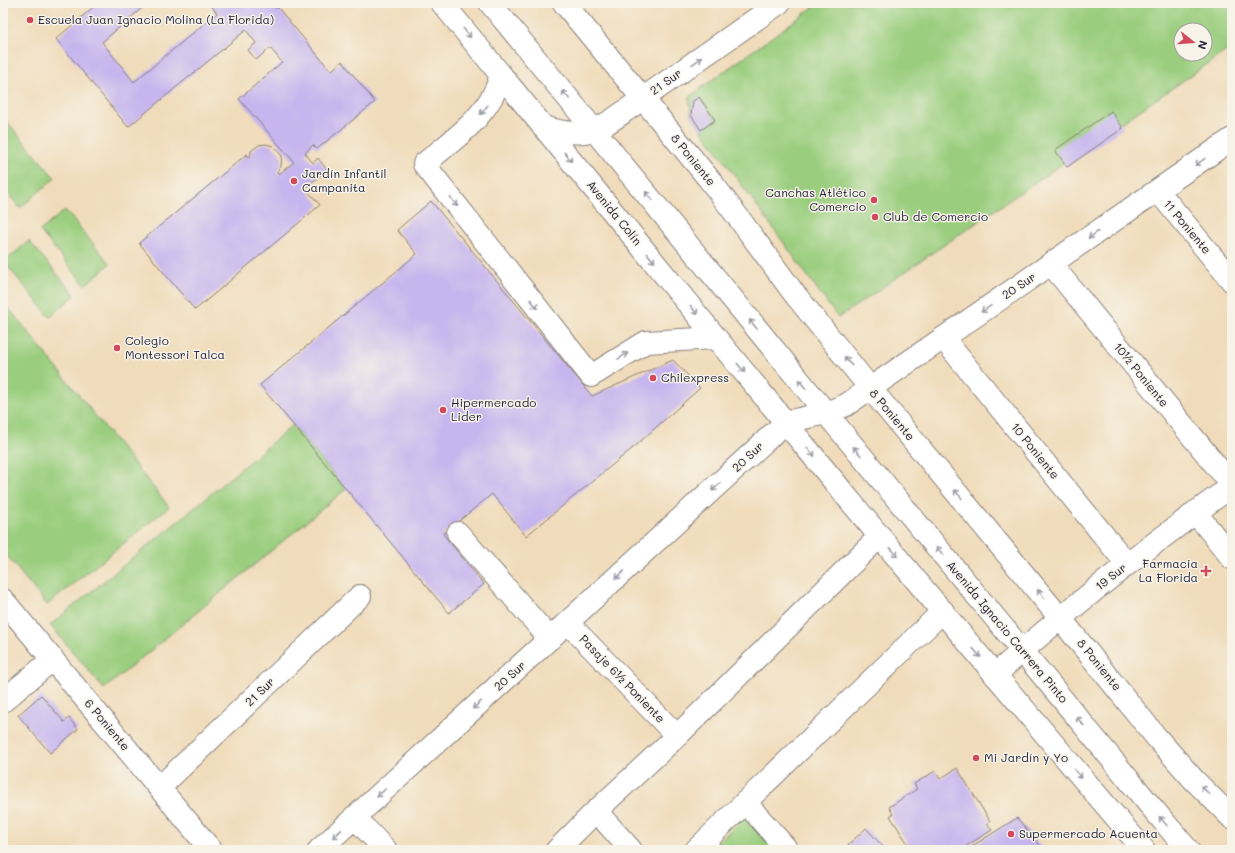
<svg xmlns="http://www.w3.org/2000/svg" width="1235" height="853" font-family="Mali,sans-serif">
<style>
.green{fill:#9ace7e;stroke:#5e785c;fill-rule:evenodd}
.building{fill:#c6b5ee}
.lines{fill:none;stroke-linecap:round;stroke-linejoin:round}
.minor-casing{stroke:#897f7a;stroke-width:24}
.major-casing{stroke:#897f7a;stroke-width:24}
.minor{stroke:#fff;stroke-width:22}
.major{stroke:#fff;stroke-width:22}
.oneway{stroke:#9c9ca7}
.poi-dot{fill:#d1495b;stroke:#f7f3e8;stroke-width:1.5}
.labels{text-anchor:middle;stroke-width:3;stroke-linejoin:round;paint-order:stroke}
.poi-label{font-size:12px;fill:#22223b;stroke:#f7f3e8;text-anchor:start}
.street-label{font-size:12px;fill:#22223b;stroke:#f7f3e8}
</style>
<rect width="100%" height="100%" fill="#f7f3e8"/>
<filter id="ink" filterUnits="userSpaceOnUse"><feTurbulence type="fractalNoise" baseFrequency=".025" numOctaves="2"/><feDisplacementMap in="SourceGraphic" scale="8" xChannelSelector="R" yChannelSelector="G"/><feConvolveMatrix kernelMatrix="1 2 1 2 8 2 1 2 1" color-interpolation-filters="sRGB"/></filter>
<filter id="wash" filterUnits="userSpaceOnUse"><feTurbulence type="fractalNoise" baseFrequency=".012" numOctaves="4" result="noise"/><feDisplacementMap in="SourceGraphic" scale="16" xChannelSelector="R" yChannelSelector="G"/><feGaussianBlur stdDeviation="0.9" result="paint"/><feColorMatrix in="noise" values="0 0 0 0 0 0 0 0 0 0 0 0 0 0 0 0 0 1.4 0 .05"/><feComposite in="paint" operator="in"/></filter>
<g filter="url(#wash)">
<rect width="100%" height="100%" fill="#f0dcba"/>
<path class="green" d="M 819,3 L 1232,3 L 1232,47 L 838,318 L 691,115 L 689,97 ZM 1181,30 L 1205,30 L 1205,54 L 1181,54 Z
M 3,117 L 55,178 L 20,208 L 3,188 Z
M 65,210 L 110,264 L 85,285 L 40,231 Z
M 29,241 L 75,295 L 50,317 L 4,262 Z
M 3,301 L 169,507 L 47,605 L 3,551 Z
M 293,425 L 346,489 L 104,689 L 50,625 L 182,518 Z
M 746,817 L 775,850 L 708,850 Z"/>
<g id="blocks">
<path class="building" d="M 98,3 L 148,3 L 102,42 L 134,82 L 217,13 L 209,3 L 271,3 L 275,8 L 278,8 L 279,9 L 331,71 L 342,61 L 375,102 L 317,149 L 313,145 L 305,153 L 313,163 L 318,158 L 327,170 L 305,188 L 320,205 L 195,310 L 139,243 L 247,154 L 250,159 L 251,151 L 259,145 L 266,144 L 273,146 L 282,156 L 281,166 L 277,172 L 279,174 L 294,162 L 239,99 L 282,62 L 270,48 L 256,60 L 248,50 L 256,43 L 246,30 L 128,127 L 56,39 Z
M 699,97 L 715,120 L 701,130 L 691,115 L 693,101 Z
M 1111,111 L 1123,128 L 1067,167 L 1055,150 Z
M 431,201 L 592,396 L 673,360 L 700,388 L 634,447 L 526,536 L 492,494 L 443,534 L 484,584 L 449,613 L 260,385 L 417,254 L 397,230 Z
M 41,695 L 64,722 L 69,718 L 78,729 L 50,753 L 18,715 Z
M 957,768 L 990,821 L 987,823 L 992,830 L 960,850 L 912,850 L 890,816 L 893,814 L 889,807 L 917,789 L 914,784 L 935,771 L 940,779 Z
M 1017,818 L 1044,850 L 966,850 Z
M 866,828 L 886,850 L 843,850 Z"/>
</g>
</g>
<g filter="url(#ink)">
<use href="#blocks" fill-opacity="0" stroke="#897f7a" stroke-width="1"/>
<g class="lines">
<defs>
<path id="minor" d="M 564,3 L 709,179 L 738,217 L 793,292 L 870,388 L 1060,618 L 1157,738 L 1194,780 L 1232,818
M 501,75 C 490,116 455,138 424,164 L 591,376 L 646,342 L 716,338
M 543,127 C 560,132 580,136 596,129 C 608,124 618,116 628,109 L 779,3
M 1158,191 L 1232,281
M 1051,264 L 1232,485
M 943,338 L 1127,564
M 1195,512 L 1232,558
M 458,533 L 550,639
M 3,600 L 211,850
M 568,623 L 677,736
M 995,675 C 1070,607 1150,545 1232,486
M 3,701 L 53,659
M 159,788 L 360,596
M 745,802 L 785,847 L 786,850
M 596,811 L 631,850
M 354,817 L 386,850
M 319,850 L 786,422 L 826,413 L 846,405 L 1232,139
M 557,850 L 596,811 L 677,736 L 880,536
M 696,850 L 943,611"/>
<path id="major" d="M 442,3 C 674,286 905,572 1144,850
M 490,3 L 826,413 L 1148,803 L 1188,850"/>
</defs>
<use href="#minor" class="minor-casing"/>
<use href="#major" class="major-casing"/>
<use href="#minor" class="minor"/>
<use href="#major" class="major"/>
</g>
<defs><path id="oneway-shaft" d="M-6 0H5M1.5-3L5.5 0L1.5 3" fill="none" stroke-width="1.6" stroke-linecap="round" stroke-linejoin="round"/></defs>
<g class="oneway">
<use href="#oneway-shaft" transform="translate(467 33) rotate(51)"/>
<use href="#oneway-shaft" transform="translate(697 61) rotate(-35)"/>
<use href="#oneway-shaft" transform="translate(566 95) rotate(-130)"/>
<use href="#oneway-shaft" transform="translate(484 110) rotate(129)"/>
<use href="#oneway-shaft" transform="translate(568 157) rotate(51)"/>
<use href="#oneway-shaft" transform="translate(1200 162) rotate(145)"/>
<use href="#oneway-shaft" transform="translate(649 196) rotate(-129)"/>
<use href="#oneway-shaft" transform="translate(454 202) rotate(52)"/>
<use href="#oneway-shaft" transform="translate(1093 235) rotate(145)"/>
<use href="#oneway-shaft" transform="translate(651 258) rotate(51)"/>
<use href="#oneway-shaft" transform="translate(534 304) rotate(52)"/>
<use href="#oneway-shaft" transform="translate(986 309) rotate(146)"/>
<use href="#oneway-shaft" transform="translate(694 310) rotate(51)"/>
<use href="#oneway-shaft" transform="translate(753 324) rotate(-129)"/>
<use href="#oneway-shaft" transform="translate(623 356) rotate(-32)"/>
<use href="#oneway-shaft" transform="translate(848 361) rotate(-129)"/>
<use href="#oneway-shaft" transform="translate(741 368) rotate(51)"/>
<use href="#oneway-shaft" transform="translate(802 384) rotate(-129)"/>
<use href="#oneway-shaft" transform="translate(857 451) rotate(-130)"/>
<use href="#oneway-shaft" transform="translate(811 452) rotate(50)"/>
<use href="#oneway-shaft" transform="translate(716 487) rotate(137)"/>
<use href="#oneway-shaft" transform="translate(958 494) rotate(-130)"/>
<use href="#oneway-shaft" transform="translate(940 551) rotate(-129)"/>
<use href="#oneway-shaft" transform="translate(894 552) rotate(50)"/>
<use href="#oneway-shaft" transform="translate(620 575) rotate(137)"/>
<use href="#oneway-shaft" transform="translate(1041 594) rotate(-130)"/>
<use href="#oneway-shaft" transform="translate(977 653) rotate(50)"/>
<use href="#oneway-shaft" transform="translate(477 705) rotate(138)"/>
<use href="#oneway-shaft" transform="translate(1080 721) rotate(-130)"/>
<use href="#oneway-shaft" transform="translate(1078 774) rotate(49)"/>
<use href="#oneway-shaft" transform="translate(1205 790) rotate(-134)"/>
<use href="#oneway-shaft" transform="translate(381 793) rotate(138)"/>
<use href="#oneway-shaft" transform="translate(1163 821) rotate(-131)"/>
<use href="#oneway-shaft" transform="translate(337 834) rotate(137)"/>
</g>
</g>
<g class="poi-dot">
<circle cx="30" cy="20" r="4"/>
<circle cx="294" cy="181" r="4"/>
<circle cx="874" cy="200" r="4"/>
<circle cx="875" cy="217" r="4"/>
<circle cx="117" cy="348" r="4"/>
<circle cx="653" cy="378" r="4"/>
<circle cx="443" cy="410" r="4"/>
<path d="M1204 565h4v4h4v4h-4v4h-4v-4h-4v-4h4z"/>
<circle cx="976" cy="758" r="4"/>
<circle cx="1011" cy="834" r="4"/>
</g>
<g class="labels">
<g class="poi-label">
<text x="38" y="24">Escuela Juan Ignacio Molina (La Florida)</text>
<text x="302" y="178">Jardín Infantil<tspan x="302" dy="14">Campanita</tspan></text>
<text x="866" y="197" text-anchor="end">Canchas Atlético<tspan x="866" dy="14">Comercio</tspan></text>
<text x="883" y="221">Club de Comercio</text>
<text x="125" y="345">Colegio<tspan x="125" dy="14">Montessori Talca</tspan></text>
<text x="661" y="382">Chilexpress</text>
<text x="451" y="407">Hipermercado<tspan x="451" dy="14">Lider</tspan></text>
<text x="1198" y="568" text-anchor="end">Farmacia<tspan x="1198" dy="14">La Florida</tspan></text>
<text x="984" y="762">Mi Jardín y Yo</text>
<text x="1019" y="838">Supermercado Acuenta</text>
</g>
<g class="street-label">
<text transform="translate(666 82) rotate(-35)" y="4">21 Sur</text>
<text transform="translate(693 160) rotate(51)" y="4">8 Poniente</text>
<text transform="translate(614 213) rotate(51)" y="4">Avenida Colín</text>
<text transform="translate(1187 227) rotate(50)" y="4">11 Poniente</text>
<text transform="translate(1019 286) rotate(-34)" y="4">20 Sur</text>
<text transform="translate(1141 375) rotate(51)" y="4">10½ Poniente</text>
<text transform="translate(892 415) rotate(50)" y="4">8 Poniente</text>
<text transform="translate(1035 451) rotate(51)" y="4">10 Poniente</text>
<text transform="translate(748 457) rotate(-43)" y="4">20 Sur</text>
<text transform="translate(1111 577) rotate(-38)" y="4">19 Sur</text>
<text transform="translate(1007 632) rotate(50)" y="4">Avenida Ignacio Carrera Pinto</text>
<text transform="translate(1099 665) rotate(51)" y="4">8 Poniente</text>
<text transform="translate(510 676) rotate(-42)" y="4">20 Sur</text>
<text transform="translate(622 679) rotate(46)" y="4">Pasaje 6½ Poniente</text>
<text transform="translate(260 692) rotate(-44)" y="4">21 Sur</text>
<text transform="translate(107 725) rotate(50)" y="4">6 Poniente</text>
</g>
</g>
<rect width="1235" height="853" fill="none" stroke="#f7f3e8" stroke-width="16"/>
<g transform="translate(1193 42) rotate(107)"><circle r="19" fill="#f7f3e8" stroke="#a29fa3"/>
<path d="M0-3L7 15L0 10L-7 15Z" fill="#d1495b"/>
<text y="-6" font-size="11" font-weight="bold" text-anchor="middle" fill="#22223b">N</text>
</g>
</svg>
